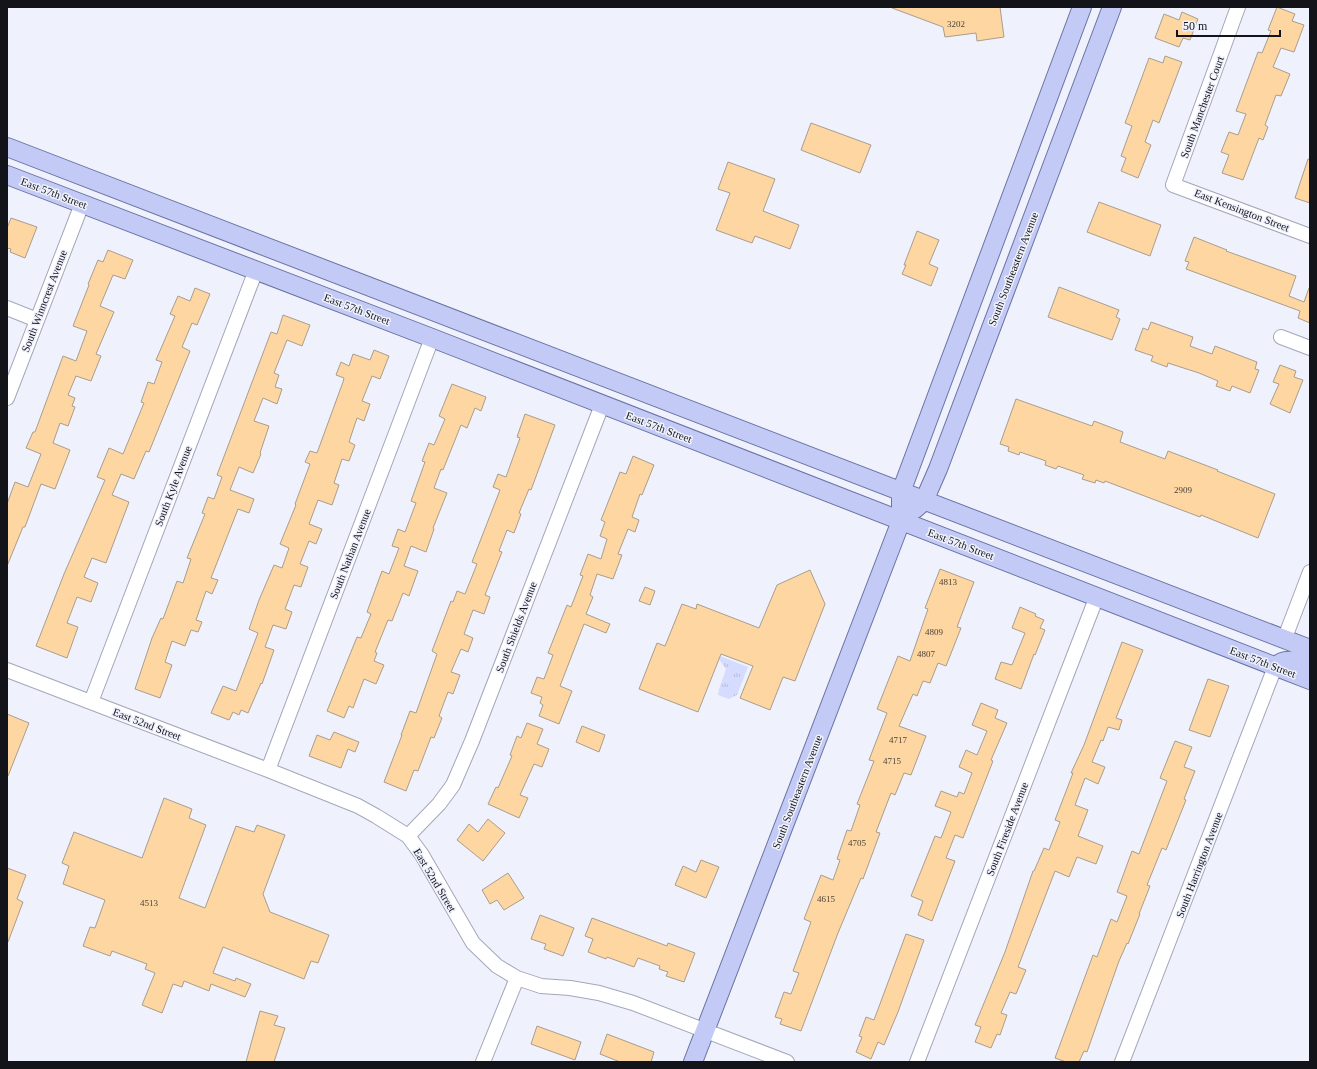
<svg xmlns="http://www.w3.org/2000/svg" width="1317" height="1069" font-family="Georgia,serif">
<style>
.park{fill:url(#park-tufts)}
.building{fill:#fed6a1;stroke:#a99d8e}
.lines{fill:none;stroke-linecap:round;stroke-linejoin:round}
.minor-casing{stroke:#a3a7b9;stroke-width:16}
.major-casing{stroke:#6b73a4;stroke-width:20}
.minor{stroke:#fff;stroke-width:14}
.major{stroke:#c2caf5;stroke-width:18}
.labels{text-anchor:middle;stroke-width:3;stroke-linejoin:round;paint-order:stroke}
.number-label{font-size:9px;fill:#4e443c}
.street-label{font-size:11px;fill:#13141a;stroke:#eff2fd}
</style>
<defs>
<pattern id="park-tufts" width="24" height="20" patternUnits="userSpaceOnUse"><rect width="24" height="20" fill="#d5dcff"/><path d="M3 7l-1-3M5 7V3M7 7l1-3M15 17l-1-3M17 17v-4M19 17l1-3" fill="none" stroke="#b6bcda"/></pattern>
</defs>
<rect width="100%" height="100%" fill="#eff2fd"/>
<path class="park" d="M 720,656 L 748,667 L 737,695 L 729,699 L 718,695 L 719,689 L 726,669 L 718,658 Z"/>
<path class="building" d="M 892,7 L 1000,7 L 1004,37 L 977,41 L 976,33 L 945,37 L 943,27 L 892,8 Z
M 1277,7 L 1295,14 L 1292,21 L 1304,25 L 1294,52 L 1281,48 L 1273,67 L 1290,74 L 1281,96 L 1276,95 L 1265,125 L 1268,127 L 1263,140 L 1259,138 L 1243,180 L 1222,173 L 1229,155 L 1221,152 L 1229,132 L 1238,135 L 1246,114 L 1236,111 L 1258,52 L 1262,53 L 1271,31 L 1268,30 Z
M 1182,12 L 1198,19 L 1190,40 L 1183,38 L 1179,47 L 1155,38 L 1164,14 L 1179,20 Z
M 1165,56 L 1182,62 L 1159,123 L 1153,120 L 1145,142 L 1151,145 L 1138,178 L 1121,171 L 1126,158 L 1121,156 L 1132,126 L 1125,123 L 1149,58 L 1163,63 Z
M 811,123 L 871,145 L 860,173 L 801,150 Z
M 1308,159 L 1310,159 L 1310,203 L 1295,198 Z
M 728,162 L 775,179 L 763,211 L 799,225 L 790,249 L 755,236 L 752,243 L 716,230 L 730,193 L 718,189 Z
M 1099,202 L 1161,225 L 1150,256 L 1087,232 Z
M 11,218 L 37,227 L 25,258 L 10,252 L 11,249 L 7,248 L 7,228 Z
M 917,231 L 939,240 L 929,264 L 938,268 L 931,286 L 902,274 L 906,265 L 904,265 Z
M 1194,237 L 1227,250 L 1226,251 L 1296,276 L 1289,296 L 1304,302 L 1309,288 L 1310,288 L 1310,323 L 1298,318 L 1300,311 L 1186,269 L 1189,262 L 1185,261 Z
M 108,250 L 133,260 L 125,279 L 113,275 L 100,306 L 114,312 L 96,354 L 101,356 L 91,381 L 76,376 L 68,395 L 75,398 L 72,406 L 75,407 L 68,426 L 60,423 L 53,443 L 70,450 L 55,489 L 41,484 L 25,527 L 23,527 L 7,566 L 7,504 L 15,482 L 28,487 L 41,454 L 26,448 L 33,432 L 35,432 L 63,356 L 76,361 L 87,331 L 73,326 L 89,285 L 88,284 L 98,260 L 103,262 Z
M 1059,287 L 1119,310 L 1116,317 L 1120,319 L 1112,340 L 1048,317 Z
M 195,288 L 210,294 L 197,325 L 192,323 L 182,347 L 190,351 L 149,452 L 146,451 L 134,479 L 121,474 L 112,495 L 129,502 L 106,563 L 92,558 L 84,577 L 98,583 L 91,602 L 77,597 L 67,623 L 78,627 L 67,658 L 36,646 L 64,574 L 105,480 L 97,477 L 109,448 L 123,454 L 144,403 L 141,402 L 148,382 L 154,384 L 162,362 L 156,360 L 175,316 L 170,314 L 178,296 L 190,301 Z
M 283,315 L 310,325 L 302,346 L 287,340 L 274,373 L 279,375 L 275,387 L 282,389 L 277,404 L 263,398 L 254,421 L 269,426 L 260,453 L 261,454 L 253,473 L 239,467 L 230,490 L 254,499 L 249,513 L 238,509 L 211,578 L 218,580 L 212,594 L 206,591 L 196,620 L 202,622 L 198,632 L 191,630 L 185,646 L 172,641 L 165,662 L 172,665 L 160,698 L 135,689 L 152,638 L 161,618 L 163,619 L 177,581 L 183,583 L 191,559 L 187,558 L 205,514 L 202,513 L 208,497 L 214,499 L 222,477 L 217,475 L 271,332 L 277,334 Z
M 1151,322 L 1193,337 L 1190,346 L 1212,354 L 1215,346 L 1257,362 L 1255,369 L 1259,370 L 1250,393 L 1232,386 L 1230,391 L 1216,386 L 1218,381 L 1199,373 L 1168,363 L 1167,367 L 1151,361 L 1153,356 L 1135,350 L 1143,328 L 1148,330 Z
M 374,350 L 389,356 L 380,379 L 372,376 L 362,401 L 370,404 L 364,421 L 357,418 L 349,442 L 355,445 L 349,461 L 342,459 L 334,483 L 339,485 L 332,505 L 318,500 L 309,524 L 322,529 L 316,544 L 309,541 L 300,564 L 308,567 L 301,587 L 294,585 L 285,609 L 292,612 L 286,629 L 273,625 L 265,647 L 274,650 L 262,684 L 261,683 L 248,713 L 241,710 L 239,715 L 233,712 L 229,720 L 211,713 L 223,686 L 236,691 L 258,633 L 249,629 L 259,600 L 274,565 L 282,568 L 289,548 L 280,544 L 296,505 L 295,504 L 310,464 L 305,462 L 310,451 L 317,453 L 343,382 L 344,378 L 336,375 L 341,362 L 349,366 L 353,354 L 370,360 Z
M 1280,365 L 1296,371 L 1294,377 L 1303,380 L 1290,413 L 1270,404 L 1279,384 L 1273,382 Z
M 452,384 L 486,397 L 481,411 L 475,408 L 467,428 L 461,425 L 443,470 L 441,469 L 434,488 L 447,493 L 433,528 L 434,529 L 426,552 L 411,546 L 404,566 L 418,571 L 409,596 L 403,593 L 392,621 L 388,620 L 375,652 L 377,653 L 374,661 L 384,665 L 376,684 L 364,679 L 353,708 L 349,706 L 344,718 L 327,711 L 357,637 L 361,638 L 371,614 L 367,612 L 382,571 L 389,574 L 399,548 L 392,546 L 398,529 L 405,532 L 416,503 L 411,501 L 425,462 L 422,461 L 429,443 L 434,445 L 445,419 L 439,416 Z
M 1016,399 L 1092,426 L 1094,421 L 1123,432 L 1120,442 L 1165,459 L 1168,451 L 1218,470 L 1217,471 L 1275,494 L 1258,538 L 1201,515 L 1200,517 L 1105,481 L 1104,483 L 1096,480 L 1095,483 L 1082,479 L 1084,475 L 1058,466 L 1056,469 L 1045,465 L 1046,461 L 1020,452 L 1019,455 L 1008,451 L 1009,447 L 1000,444 Z
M 525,414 L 555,425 L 531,490 L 529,489 L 519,513 L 521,514 L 514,533 L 507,530 L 499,551 L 502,552 L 485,595 L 490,597 L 484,614 L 473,610 L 464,634 L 473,638 L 468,652 L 461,649 L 451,672 L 460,675 L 453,694 L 448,692 L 439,716 L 442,718 L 434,738 L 431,737 L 418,771 L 414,770 L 406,791 L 384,782 L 402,735 L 401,735 L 410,711 L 416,713 L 437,654 L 432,651 L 451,601 L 453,602 L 457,591 L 465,594 L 477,564 L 472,562 L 500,490 L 493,487 L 498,474 L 506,477 L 520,438 L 517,437 Z
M 633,456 L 654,465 L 642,495 L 640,494 L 632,517 L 639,520 L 635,532 L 628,529 L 618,554 L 622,555 L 613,579 L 597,574 L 590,595 L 593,597 L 586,614 L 610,624 L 606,633 L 584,624 L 560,686 L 572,691 L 559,724 L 539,716 L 543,705 L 540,703 L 542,697 L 531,693 L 537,677 L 544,679 L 553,655 L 548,653 L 567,605 L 571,607 L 583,576 L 580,575 L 588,554 L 601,559 L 607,539 L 600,536 L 605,522 L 601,520 L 620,472 L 626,474 Z
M 940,569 L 974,582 L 957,627 L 961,628 L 946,666 L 938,663 L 930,683 L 923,681 L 917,696 L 913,694 L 899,726 L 926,736 L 911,775 L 904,773 L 895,795 L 891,793 L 876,832 L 880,833 L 863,879 L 861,878 L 838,933 L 801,1031 L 780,1024 L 782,1019 L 775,1017 L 784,992 L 791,994 L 799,973 L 793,971 L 811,922 L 804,919 L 821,875 L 833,880 L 840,860 L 837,859 L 847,830 L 851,831 L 860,805 L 857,804 L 874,761 L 869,760 L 887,713 L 877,709 L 898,656 L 910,661 L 928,609 L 925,608 Z
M 810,570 L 825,604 L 795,681 L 783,677 L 770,710 L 740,698 L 753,666 L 721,654 L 698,712 L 639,689 L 657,643 L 665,646 L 682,604 L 696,609 L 697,604 L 759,628 L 777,585 Z
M 645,587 L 655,591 L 650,605 L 639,601 Z
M 1020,607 L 1036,614 L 1035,616 L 1044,620 L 1040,628 L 1045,630 L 1035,655 L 1034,654 L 1021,689 L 995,679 L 1001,662 L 1012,665 L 1025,633 L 1012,628 Z
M 1122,642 L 1143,650 L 1116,718 L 1122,720 L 1119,730 L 1108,727 L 1103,741 L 1101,740 L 1092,762 L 1105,767 L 1098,784 L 1085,778 L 1075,805 L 1088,810 L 1078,836 L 1103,846 L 1096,864 L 1077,857 L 1069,877 L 1055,871 L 1018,967 L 1026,970 L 1016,994 L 1010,992 L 1001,1013 L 1007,1015 L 1000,1035 L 997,1034 L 991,1048 L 975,1042 L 981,1027 L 975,1025 L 1005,952 L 1033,871 L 1034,871 L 1044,848 L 1049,850 L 1060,822 L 1055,820 L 1073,773 L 1071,773 L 1084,745 Z
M 1208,679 L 1229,686 L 1210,737 L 1189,730 Z
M 981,703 L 998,710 L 995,718 L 1007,723 L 991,760 L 993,761 L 963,838 L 955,835 L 946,858 L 955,861 L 932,921 L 918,915 L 923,901 L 911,896 L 935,836 L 941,838 L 951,812 L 935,806 L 941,791 L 957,797 L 959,792 L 964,794 L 972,773 L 959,767 L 966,750 L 977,755 L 987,731 L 972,725 Z
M 7,714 L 29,723 L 8,776 L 7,776 Z
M 527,723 L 543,729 L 537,744 L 549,749 L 542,767 L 534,764 L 520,795 L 528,798 L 519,818 L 488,804 L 496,787 L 498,788 L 512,756 L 510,755 L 517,736 L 521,738 Z
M 582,726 L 605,735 L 599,752 L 576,742 Z
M 334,732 L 359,742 L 355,752 L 348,749 L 341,768 L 309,756 L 317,735 L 330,740 Z
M 1175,741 L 1192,747 L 1184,767 L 1195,771 L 1184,799 L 1186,800 L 1166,850 L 1162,848 L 1147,885 L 1150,886 L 1139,914 L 1140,914 L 1128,944 L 1127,943 L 1119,961 L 1087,1052 L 1084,1051 L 1079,1062 L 1066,1062 L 1055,1058 L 1093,955 L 1097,957 L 1111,919 L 1117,922 L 1127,896 L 1117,892 L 1132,851 L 1139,854 L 1167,781 L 1160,778 Z
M 164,798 L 192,809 L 189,818 L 206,825 L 179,898 L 205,908 L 236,826 L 254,832 L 257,825 L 285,835 L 263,894 L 270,912 L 329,935 L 318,963 L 311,961 L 304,979 L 223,947 L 213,973 L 235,981 L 236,978 L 251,984 L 245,997 L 211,984 L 209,991 L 184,981 L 182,987 L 173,984 L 162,1013 L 142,1005 L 155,973 L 145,969 L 147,964 L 112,951 L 110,956 L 83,946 L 90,927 L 95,928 L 105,900 L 63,884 L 69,866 L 62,863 L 74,832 L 142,858 Z
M 488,819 L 505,833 L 483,861 L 457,840 L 469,824 L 478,832 Z
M 701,860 L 719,867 L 706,898 L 675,885 L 683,866 L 696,872 Z
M 7,868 L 26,875 L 17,899 L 23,902 L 8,942 L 7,942 Z
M 508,873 L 524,898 L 504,910 L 497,900 L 490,904 L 482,890 Z
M 540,915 L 574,928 L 563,956 L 544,949 L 546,944 L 531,939 Z
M 592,918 L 667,946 L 668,943 L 695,953 L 684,982 L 666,976 L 668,972 L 659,969 L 660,966 L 638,958 L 634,967 L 607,957 L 606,959 L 588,952 L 593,939 L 585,936 Z
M 906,934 L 924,940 L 898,1012 L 884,1045 L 878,1042 L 871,1059 L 856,1052 L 862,1037 L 859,1036 L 866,1017 L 874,1020 Z
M 260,1011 L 278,1016 L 274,1025 L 285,1028 L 274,1062 L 246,1062 Z
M 537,1026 L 581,1042 L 575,1060 L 531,1044 Z
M 607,1034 L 654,1052 L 651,1062 L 620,1062 L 600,1054 Z"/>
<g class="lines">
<defs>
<path id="minor" d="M 1238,7 L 1173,185 L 1310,236
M 7,308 L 37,320
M 1281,337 L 1310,348
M 7,398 L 82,204
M 1284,640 L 1310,572
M 7,670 L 268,770 L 358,806 L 376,816 L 408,836 L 422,855 L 473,943 L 497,966 L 517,978 L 541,986 L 570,988 L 599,993 L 633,1003 L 787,1062
M 91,702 L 256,270
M 268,770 L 432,338
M 408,836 L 439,804 L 453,785 L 472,741 L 602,405
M 483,1062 L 517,978
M 917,1062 L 1097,596
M 1122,1062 L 1275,667"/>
<path id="major" d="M 7,147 L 1310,649
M 7,175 L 432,338 L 1310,680
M 915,509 L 924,501 L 938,469 L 1112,7
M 1276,667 C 1283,656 1300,662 1310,665
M 693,1062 L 901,521 L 901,492 L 1082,7"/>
</defs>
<use href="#minor" class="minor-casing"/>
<use href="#major" class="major-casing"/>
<use href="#minor" class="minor"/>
<use href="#major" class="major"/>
</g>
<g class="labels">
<g class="number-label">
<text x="956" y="27">3202</text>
<text x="1183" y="493">2909</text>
<text x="948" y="585">4813</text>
<text x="934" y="635">4809</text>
<text x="926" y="657">4807</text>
<text x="898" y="743">4717</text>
<text x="892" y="764">4715</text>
<text x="857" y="846">4705</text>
<text x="826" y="902">4615</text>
<text x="149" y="906">4513</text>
</g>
<g class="street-label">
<text transform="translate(1202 107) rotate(-70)" y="4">South Manchester Court</text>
<text transform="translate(54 193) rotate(21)" y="4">East 57th Street</text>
<text transform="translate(1242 210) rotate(21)" y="4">East Kensington Street</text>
<text transform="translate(1013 269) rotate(-69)" y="4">South Southeastern Avenue</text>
<text transform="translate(44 301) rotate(-69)" y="4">South Winncrest Avenue</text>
<text transform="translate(357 309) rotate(21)" y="4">East 57th Street</text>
<text transform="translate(659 427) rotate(21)" y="4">East 57th Street</text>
<text transform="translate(173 486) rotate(-69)" y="4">South Kyle Avenue</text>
<text transform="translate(961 544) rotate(21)" y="4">East 57th Street</text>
<text transform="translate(350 554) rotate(-69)" y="4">South Nathan Avenue</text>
<text transform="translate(516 627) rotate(-69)" y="4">South Shields Avenue</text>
<text transform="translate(1263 662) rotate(21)" y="4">East 57th Street</text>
<text transform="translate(147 724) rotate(21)" y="4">East 52nd Street</text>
<text transform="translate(797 792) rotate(-69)" y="4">South Southeastern Avenue</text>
<text transform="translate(1007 829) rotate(-69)" y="4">South Fireside Avenue</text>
<text transform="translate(1199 865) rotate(-69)" y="4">South Harrington Avenue</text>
<text transform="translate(435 880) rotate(59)" y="4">East 52nd Street</text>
</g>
</g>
<rect width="1317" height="1069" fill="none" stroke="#13141a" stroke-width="16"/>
<path d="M1177 30v6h103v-6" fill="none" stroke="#13141a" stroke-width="2"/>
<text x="1183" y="30" font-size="12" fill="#13141a" stroke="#eff2fd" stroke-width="3" paint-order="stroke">50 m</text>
</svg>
